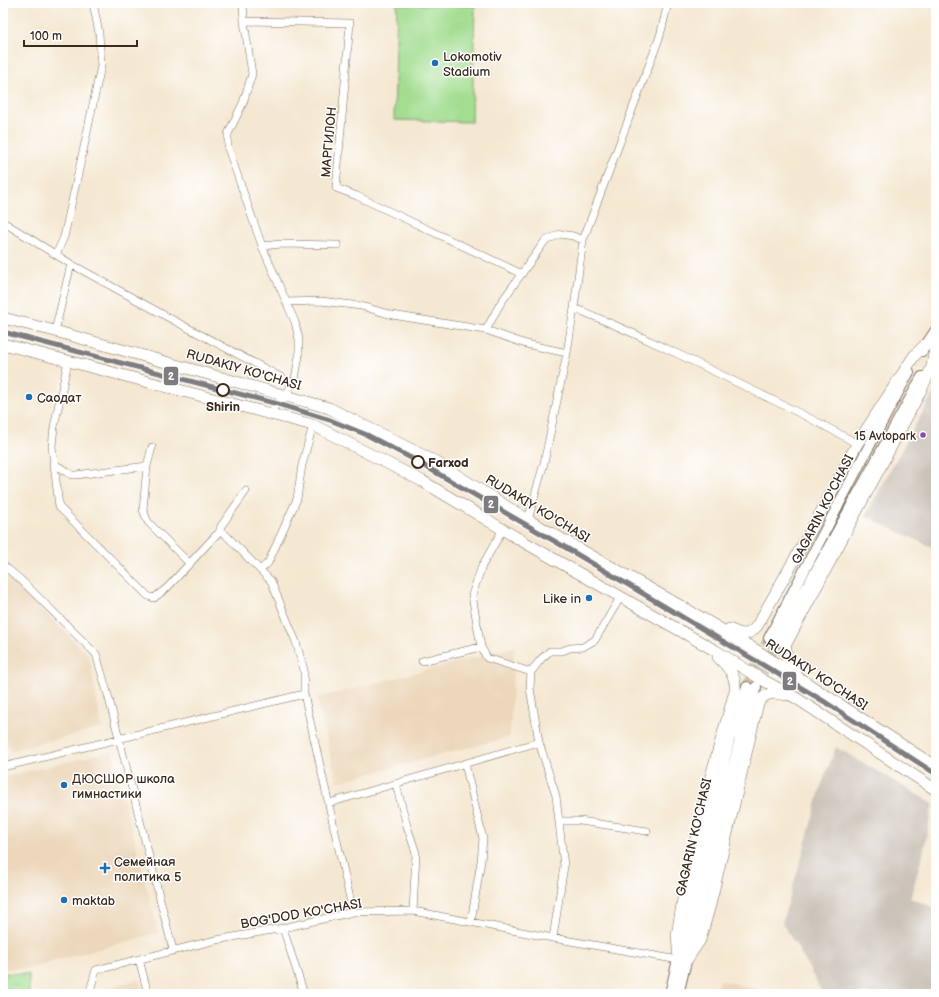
<svg xmlns="http://www.w3.org/2000/svg" width="939" height="997" font-family="'Balsamiq Sans',sans-serif">
<style>
.built{fill:#ecd7ba}
.industrial{fill:#cbc2b8}
.park{fill:url(#park-crowns);stroke:#6e8457}
.pitch{fill:#a2dd90;stroke:#6e8457}
.lines{fill:none;stroke-linecap:round;stroke-linejoin:round}
.secondary-tunnel{stroke:#d0c2ae;stroke-width:10;stroke-dasharray:10 5;stroke-linecap:butt}
.minor-casing{stroke:#7c6c5d;stroke-width:8}
.secondary-casing{stroke:#7c6c5d;stroke-width:12}
.primary-casing{stroke:#7c6c5d;stroke-width:12}
.minor{stroke:#fff;stroke-width:7}
.secondary{stroke:#fff;stroke-width:10}
.primary{stroke:#fff;stroke-width:11}
.tram-1-casing{stroke:#fff;stroke-width:8}
.tram-1{stroke:#7e7c7f;stroke-width:5}
.poi-dot{fill:#1f6fb2;stroke:#fff;stroke-width:1.5}
.stop-dot{fill:#fff;stroke:#3b2a1e;stroke-width:2}
.bus-dot{fill:#8e44ad;stroke:#fff;stroke-width:1.5}
.labels{text-anchor:middle;stroke-width:3;stroke-linejoin:round;paint-order:stroke}
.bus-label{font-size:12px;fill:#3b2a1e;stroke:#fff;text-anchor:end}
.poi-label{font-size:13px;fill:#3b2a1e;stroke:#fff;text-anchor:start}
.street-label{font-size:13px;fill:#3b2a1e;stroke:#fff}
.stop-label{font-size:13px;font-weight:bold;fill:#3b2a1e;stroke:#fff}
.line-badge{stroke:#fff;stroke-width:1.5}
.badge-label{font-size:11px;text-anchor:middle;font-weight:bold;fill:#fff}
</style>
<defs>
<pattern id="park-crowns" width="20" height="18" patternUnits="userSpaceOnUse"><rect width="20" height="18" fill="#a2dd90"/><path d="M2 6a3 3 0 1 1 6 0M12 15a3 3 0 1 1 6 0" fill="none" stroke="#8cbe7c"/></pattern>
</defs>
<rect width="100%" height="100%" fill="#fff"/>
<filter id="ink" filterUnits="userSpaceOnUse"><feTurbulence type="fractalNoise" baseFrequency=".025" numOctaves="2"/><feDisplacementMap in="SourceGraphic" scale="8" xChannelSelector="R" yChannelSelector="G"/><feConvolveMatrix kernelMatrix="1 2 1 2 8 2 1 2 1" color-interpolation-filters="sRGB"/></filter>
<filter id="wash" filterUnits="userSpaceOnUse"><feTurbulence type="fractalNoise" baseFrequency=".012" numOctaves="4" result="noise"/><feDisplacementMap in="SourceGraphic" scale="16" xChannelSelector="R" yChannelSelector="G"/><feGaussianBlur stdDeviation="0.9" result="paint"/><feColorMatrix in="noise" values="0 0 0 0 0 0 0 0 0 0 0 0 0 0 0 0 0 1.4 0 .05"/><feComposite in="paint" operator="in"/></filter>
<g filter="url(#wash)">
<rect width="100%" height="100%" fill="#f5e8d2"/>
<path class="built" d="M 3,570 L 89,656 L 102,728 L 10,751 L 3,729 Z
M 514,647 L 510,737 L 337,782 L 317,698 Z
M 112,751 L 158,933 L 26,969 L 3,969 L 3,777 Z
M 139,979 L 144,994 L 105,994 L 106,989 Z
M 719,980 L 778,994 L 716,994 Z"/>
<path class="industrial" d="M 936,388 L 936,549 L 865,516 Z
M 836,747 L 933,804 L 923,854 L 910,898 L 936,908 L 936,987 L 932,994 L 823,994 L 799,950 L 782,923 L 805,846 L 821,786 Z"/>
<path class="park" d="M 3,973 L 29,974 L 29,994 L 3,994 Z"/>
<path class="pitch" d="M 397,4 L 475,6 L 472,122 L 394,120 Z"/>
</g>
<g filter="url(#ink)">
<g class="lines">
<path class="secondary-tunnel" d="M 757,686 L 777,642
M 747,687 L 757,660 L 769,638"/>
<defs>
<path id="minor" d="M 243,3 L 244,21 L 252,74 L 243,103 L 228,134 L 228,148 L 262,246 L 295,322 L 299,339 L 299,356 L 295,379 L 286,395 L 269,413
M 244,21 L 350,23 L 336,188 L 357,196 L 522,274
M 3,222 L 71,264 L 55,331
M 262,246 L 281,244 L 338,245
M 56,255 L 64,237 L 84,147 L 101,66 L 99,33 L 93,3
M 71,264 L 173,320 L 292,383
M 287,302 L 321,301 L 361,306 L 392,315 L 486,330 L 526,344 L 567,353
M 574,308 C 636,333 695,362 754,391 C 789,408 824,424 857,444
M 486,330 L 500,304 L 545,241 L 560,234 L 573,236 L 583,240
M 68,361 L 54,427 L 52,446 L 59,507 L 148,596 L 154,598 L 167,588 L 215,536 L 219,533 L 224,533 L 260,570 L 268,563 L 297,499 L 302,465 L 313,425
M 152,447 L 147,466 L 143,510 L 148,522 L 190,564
M 53,463 L 72,475 L 76,475 L 147,466
M 528,520 L 544,463 L 567,353 L 574,308 L 583,240 L 660,36 L 668,3
M 219,533 L 221,526 L 246,491
M 3,565 L 21,580 L 96,654 L 108,695 L 173,950
M 260,570 L 271,581 L 296,642 L 304,670 L 304,694
M 481,647 L 487,658 L 531,672 L 541,659 L 550,651 L 562,651 L 570,648 L 583,647 L 595,640 L 621,596
M 422,661 L 481,647 L 472,595 L 482,566 L 503,529
M 531,672 L 530,688 L 539,742
M 465,764 L 483,839 L 481,861 L 471,922
M 3,767 L 304,694 L 353,912
M 396,784 L 407,826 L 416,853 L 413,911
M 329,803 L 539,742 L 556,796 L 564,866 L 553,938
M 559,821 L 580,821 L 647,831
M 283,928 L 304,994
M 139,959 L 148,994
M 89,994 L 96,970 L 216,940 L 283,928 L 353,912 L 413,911 L 553,938 L 679,960"/>
<path id="secondary" d="M 922,351 L 936,330
M 769,638 L 866,452 L 909,372
M 777,642 L 922,377
M 670,994 L 729,740 L 737,713 L 747,687
M 678,994 L 743,726 L 756,687"/>
<path id="primary" d="M 3,318 L 55,331 L 329,408 L 434,461 L 528,520 L 700,617 L 759,652 L 936,767
M 3,344 L 313,425 L 422,481 L 524,542 L 716,651 L 761,679 L 796,698 L 936,790
M 729,629 C 741,634 747,638 757,626 L 819,516 L 857,444 L 914,356 L 926,344
M 796,672 C 787,664 785,656 786,644 L 918,396 L 932,367 L 935,346
M 679,960 L 677,935 L 684,893 L 707,790 L 735,691 C 737,676 728,667 718,657
M 686,961 L 700,940 L 710,905 L 758,703 C 766,692 774,692 786,695"/>
</defs>
<use href="#minor" class="minor-casing"/>
<use href="#secondary" class="secondary-casing"/>
<use href="#primary" class="primary-casing"/>
<use href="#minor" class="minor"/>
<use href="#secondary" class="secondary"/>
<use href="#primary" class="primary"/>
<defs>
<path id="tram-1" d="M 3,332 L 278,404 L 330,420 L 367,435 L 411,458 L 568,549 L 825,702 L 936,774"/>
</defs>
<use href="#tram-1" class="tram-1-casing"/>
<use href="#tram-1" class="tram-1"/>
</g>
</g>
<g class="poi-dot">
<circle cx="435" cy="63" r="4"/>
<circle cx="29" cy="397" r="4"/>
<circle cx="589" cy="598" r="4"/>
<circle cx="64" cy="785" r="4"/>
<path d="M103 862h4v4h4v4h-4v4h-4v-4h-4v-4h4z"/>
<circle cx="64" cy="900" r="4"/>
</g>
<g class="stop-dot">
<circle cx="223" cy="390" r="6"/>
<circle cx="418" cy="462" r="6"/>
</g>
<circle class="bus-dot" cx="923" cy="435" r="3.5"/>
<g class="labels">
<g class="bus-label">
<text x="916" y="440">15 Avtopark</text>
</g>
<g class="poi-label">
<text x="443" y="61">Lokomotiv<tspan x="443" dy="15">Stadium</tspan></text>
<text x="37" y="402">Саодат</text>
<text x="581" y="603" text-anchor="end">Like in</text>
<text x="72" y="783">ДЮСШОР школа<tspan x="72" dy="15">гимнастики</tspan></text>
<text x="114" y="866">Семейная<tspan x="114" dy="15">политика 5</tspan></text>
<text x="72" y="905">maktab</text>
</g>
<g class="street-label">
<text transform="translate(328 142) rotate(-85)" y="5">МАРГИЛОН</text>
<text transform="translate(244 369) rotate(16)" y="5">RUDAKIY KO'CHASI</text>
<text transform="translate(538 508) rotate(31)" y="5">RUDAKIY KO'CHASI</text>
<text transform="translate(822 509) rotate(-63)" y="5">GAGARIN KO'CHASI</text>
<text transform="translate(817 674) rotate(33)" y="5">RUDAKIY KO'CHASI</text>
<text transform="translate(693 837) rotate(-77)" y="5">GAGARIN KO'CHASI</text>
<text transform="translate(301 913) rotate(-10)" y="5">BOG'DOD KO'CHASI</text>
</g>
<g class="stop-label">
<text x="223" y="411">Shirin</text>
<text x="428" y="467" text-anchor="start">Farxod</text>
</g>
</g>
<g class="line-badge">
<rect x="163" y="366" width="16" height="20" rx="4" fill="#7e7c7f"/>
<rect x="483" y="495" width="16" height="19" rx="4" fill="#7e7c7f"/>
<rect x="782" y="671" width="15" height="20" rx="4" fill="#7e7c7f"/>
</g>
<g class="badge-label">
<text x="171" y="380">2</text>
<text x="491" y="508">2</text>
<text x="790" y="685">2</text>
</g>
<rect width="939" height="997" fill="none" stroke="#fff" stroke-width="16"/>
<path d="M24 40v6h113v-6" fill="none" stroke="#3b2a1e" stroke-width="2"/>
<text x="30" y="40" font-size="12" fill="#3b2a1e" stroke="#ffffff" stroke-width="3" paint-order="stroke">100 m</text>
</svg>
